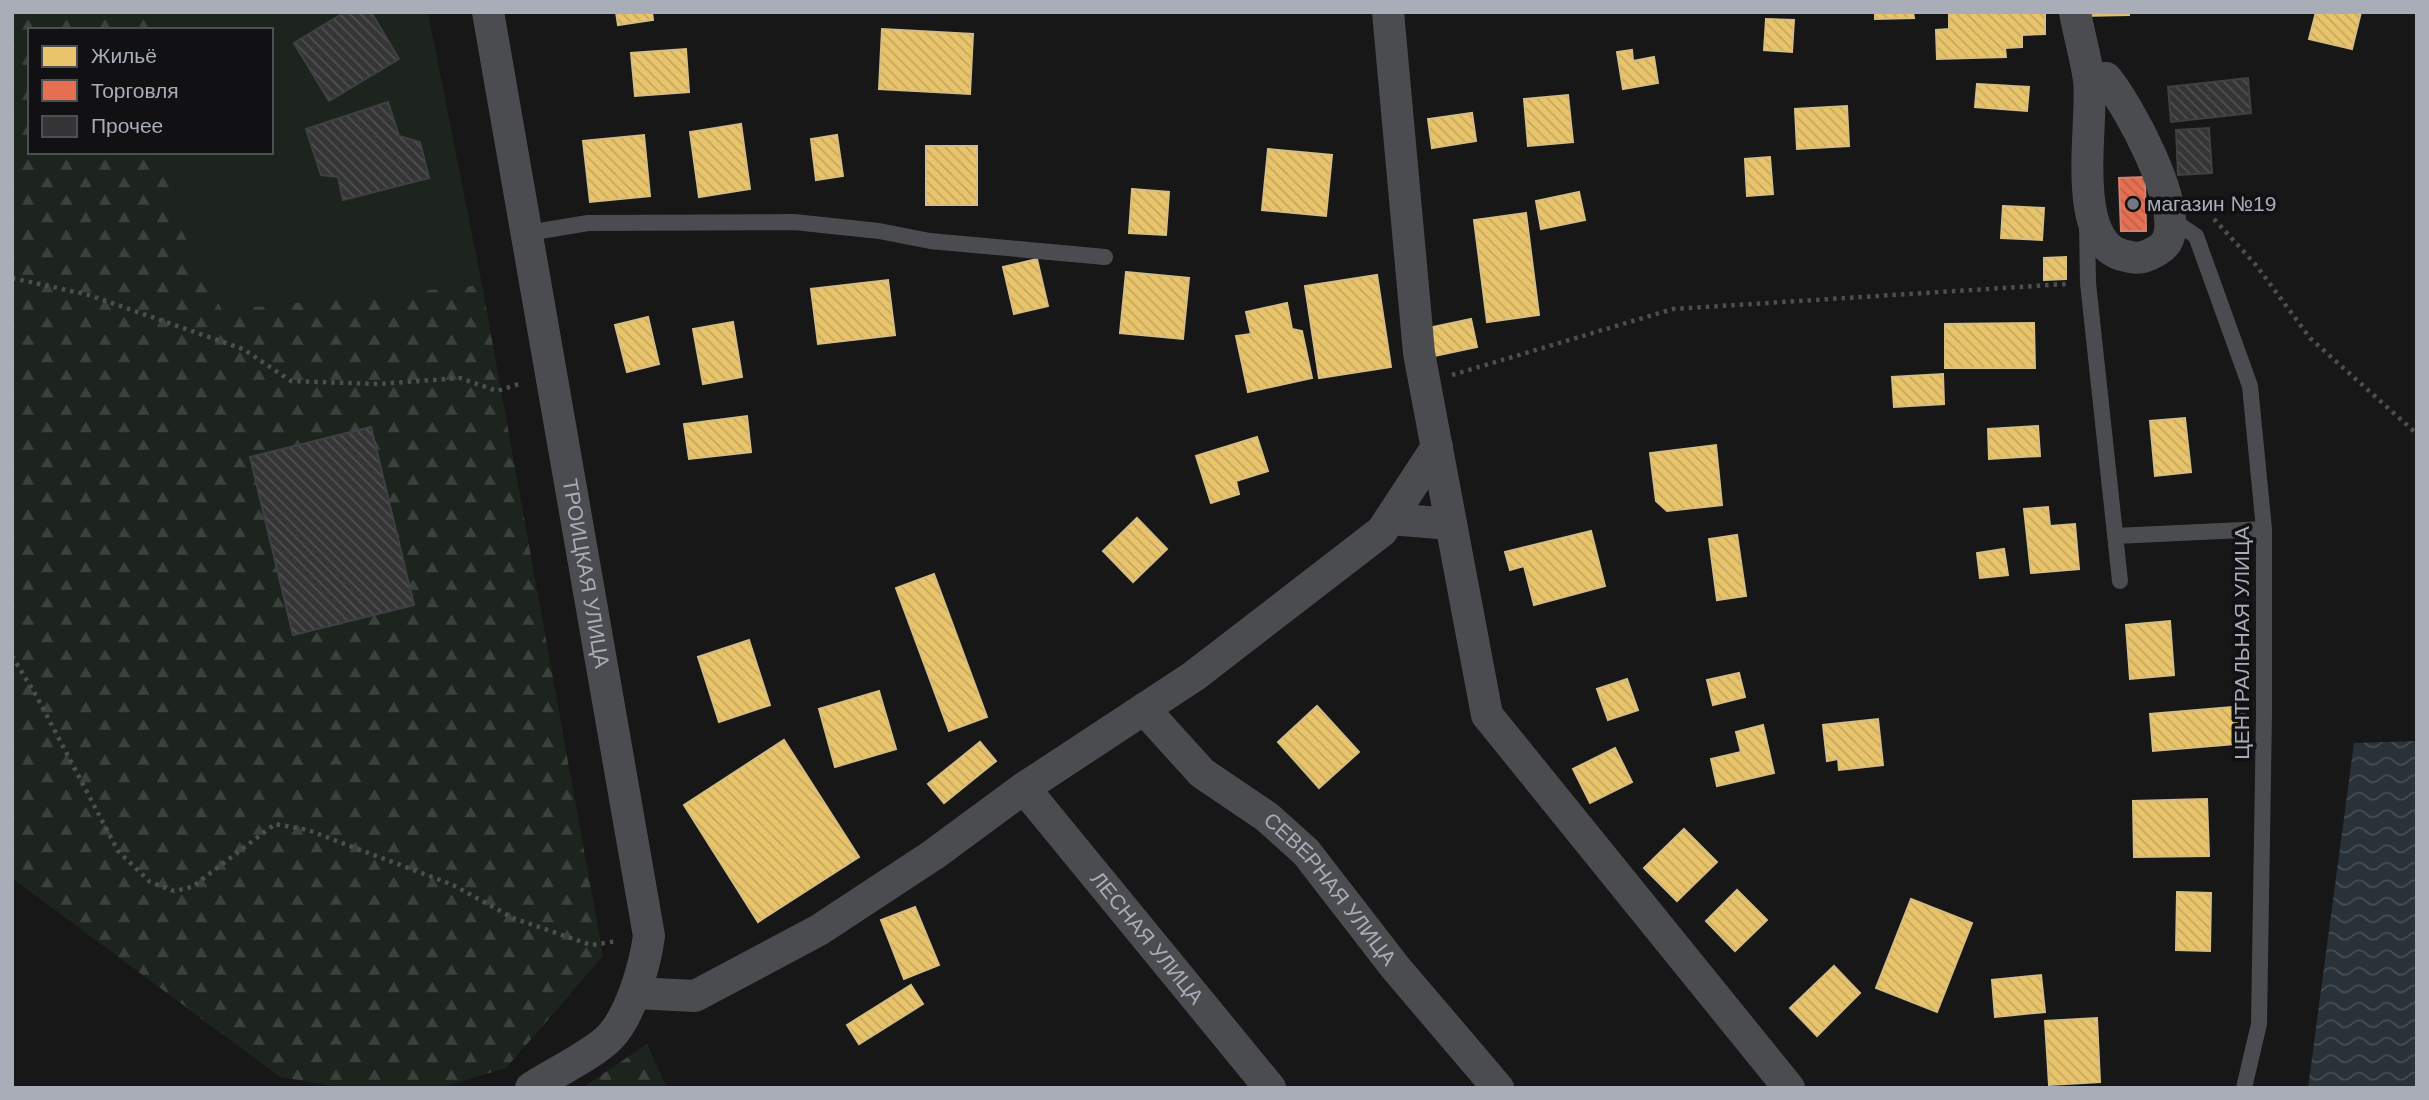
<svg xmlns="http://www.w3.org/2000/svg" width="2429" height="1100" font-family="Arial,sans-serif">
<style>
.green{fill:#1d241e}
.forest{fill:url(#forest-firs)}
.water{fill:url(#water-waves)}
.homes{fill:url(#homes-back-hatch);stroke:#d6bd81;stroke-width:2}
.shops{fill:url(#shops-back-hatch);stroke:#d48270;stroke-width:2}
.building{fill:url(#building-back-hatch);stroke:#3f4043;stroke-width:2}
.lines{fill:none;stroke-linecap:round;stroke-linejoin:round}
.path{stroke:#4d4e52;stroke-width:4.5;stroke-dasharray:3.5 5;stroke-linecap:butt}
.service{stroke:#4b4c50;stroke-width:16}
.minor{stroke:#4b4c50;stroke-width:32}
.poi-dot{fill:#757880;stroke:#111113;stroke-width:2.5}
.labels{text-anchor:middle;stroke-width:7;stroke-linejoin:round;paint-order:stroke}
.poi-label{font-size:21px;fill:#a8adb8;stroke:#111113;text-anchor:start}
.street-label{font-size:21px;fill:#a8adb8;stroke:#111113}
</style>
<defs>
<pattern id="forest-firs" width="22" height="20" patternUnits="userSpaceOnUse" patternTransform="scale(1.75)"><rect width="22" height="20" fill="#1d241e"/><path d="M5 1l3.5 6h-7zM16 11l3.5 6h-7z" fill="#3b413d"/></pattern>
<pattern id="water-waves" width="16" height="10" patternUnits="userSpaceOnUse" patternTransform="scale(1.75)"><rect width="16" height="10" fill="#2a3239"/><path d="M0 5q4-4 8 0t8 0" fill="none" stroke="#464d54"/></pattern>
<pattern id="homes-back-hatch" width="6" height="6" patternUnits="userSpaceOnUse" patternTransform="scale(1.75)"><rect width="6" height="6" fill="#e9c46a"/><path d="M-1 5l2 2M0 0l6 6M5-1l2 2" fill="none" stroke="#c4a760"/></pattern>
<pattern id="shops-back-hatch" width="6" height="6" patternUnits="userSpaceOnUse" patternTransform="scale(1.75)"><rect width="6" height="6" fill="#e76f51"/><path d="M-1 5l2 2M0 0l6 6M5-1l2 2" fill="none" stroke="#ba604a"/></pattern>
<pattern id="building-back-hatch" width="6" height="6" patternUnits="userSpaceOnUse" patternTransform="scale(1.75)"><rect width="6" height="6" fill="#353536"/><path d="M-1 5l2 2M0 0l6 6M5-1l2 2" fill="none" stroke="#4f5051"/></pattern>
</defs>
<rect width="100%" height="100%" fill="#171717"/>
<path class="green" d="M 164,12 L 428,12 L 482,285 L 222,310 L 178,223 L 173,152 L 271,152 L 271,30 L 165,30 Z"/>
<path class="forest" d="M 12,12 L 164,12 L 165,30 L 30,30 L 30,152 L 173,152 L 178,223 L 222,310 L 482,285 L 603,956 L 506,1068 L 439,1088 L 346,1088 L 280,1077 L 12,878 Z
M 647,1044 L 667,1088 L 582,1088 Z"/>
<path class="water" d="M 2417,741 L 2417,1088 L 2308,1088 L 2354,743 Z"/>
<path class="homes" d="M 616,12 L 652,12 L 653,20 L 618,25 Z
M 1875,12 L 1913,12 L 1914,18 L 1875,19 Z
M 1949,12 L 2045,12 L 2045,34 L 2022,35 L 2022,47 L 2005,48 L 2006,57 L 1937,59 L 1936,30 L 1949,29 Z
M 2081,12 L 2129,12 L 2129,15 L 2081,16 Z
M 2316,12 L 2361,12 L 2352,49 L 2309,39 Z
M 1766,19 L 1794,20 L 1792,52 L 1764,50 Z
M 882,29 L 973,34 L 970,94 L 879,89 Z
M 686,49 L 689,92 L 635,96 L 631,53 Z
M 1632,50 L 1633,61 L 1654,57 L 1658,83 L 1623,89 L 1617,52 Z
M 1977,84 L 2029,87 L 2027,111 L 1975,107 Z
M 1568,95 L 1573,142 L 1528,146 L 1524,99 Z
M 1847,106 L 1849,146 L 1797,149 L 1795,109 Z
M 1472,113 L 1476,141 L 1432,148 L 1428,119 Z
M 741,124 L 750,189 L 699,197 L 690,132 Z
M 644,135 L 650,196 L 590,202 L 583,141 Z
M 837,135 L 843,176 L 816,180 L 811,139 Z
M 926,146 L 977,146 L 977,205 L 926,205 Z
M 1268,149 L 1332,155 L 1326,216 L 1262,210 Z
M 1770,157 L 1773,194 L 1747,196 L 1745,159 Z
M 1132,189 L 1169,192 L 1166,235 L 1129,233 Z
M 1579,192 L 1585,220 L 1541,229 L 1536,201 Z
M 2003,206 L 2044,208 L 2042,240 L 2001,238 Z
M 1526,213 L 1539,315 L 1487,322 L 1474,220 Z
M 2066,257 L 2066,279 L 2044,280 L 2044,258 Z
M 1037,259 L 1048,306 L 1014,314 L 1003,267 Z
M 1126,272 L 1189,278 L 1183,339 L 1120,333 Z
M 1377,275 L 1391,367 L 1319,378 L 1305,286 Z
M 888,280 L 895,335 L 818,344 L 811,289 Z
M 1287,303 L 1292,329 L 1302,331 L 1312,378 L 1248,392 L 1236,336 L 1251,334 L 1246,312 Z
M 648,317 L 659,364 L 627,372 L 615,325 Z
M 1471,319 L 1477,347 L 1434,356 L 1428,328 Z
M 733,322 L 742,377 L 703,384 L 693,329 Z
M 2034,323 L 2035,368 L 1945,368 L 1945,324 Z
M 1943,374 L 1944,404 L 1894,407 L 1892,377 Z
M 747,416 L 751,452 L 689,459 L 684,424 Z
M 2185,418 L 2191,472 L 2155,476 L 2150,421 Z
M 2038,426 L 2040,456 L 1989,459 L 1988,429 Z
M 1257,437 L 1268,471 L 1236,481 L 1239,494 L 1211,503 L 1196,456 Z
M 1716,445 L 1722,505 L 1667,511 L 1656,501 L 1650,453 Z
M 2048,507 L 2050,526 L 2075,524 L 2079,569 L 2031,573 L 2024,509 Z
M 1137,518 L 1167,549 L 1133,582 L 1103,551 Z
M 1591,531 L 1605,586 L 1534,605 L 1524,566 L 1510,570 L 1505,552 Z
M 1737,535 L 1746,596 L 1717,600 L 1709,539 Z
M 2004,549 L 2008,575 L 1980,578 L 1977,553 Z
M 934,574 L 987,717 L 949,731 L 896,588 Z
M 2170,621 L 2174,675 L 2130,679 L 2126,625 Z
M 749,640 L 770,705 L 719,722 L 698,657 Z
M 1739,673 L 1745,697 L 1713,705 L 1707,680 Z
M 1627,679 L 1638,710 L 1608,720 L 1597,689 Z
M 879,691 L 896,749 L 835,767 L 819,709 Z
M 1317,706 L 1359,752 L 1319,788 L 1278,742 Z
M 2244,706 L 2247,743 L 2153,751 L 2150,714 Z
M 1878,719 L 1883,765 L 1839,770 L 1838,759 L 1827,761 L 1823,725 Z
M 1763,725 L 1774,773 L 1717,786 L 1711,759 L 1741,752 L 1736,732 Z
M 784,740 L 859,857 L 758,922 L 684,805 Z
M 980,742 L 996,761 L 944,803 L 928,784 Z
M 1615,748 L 1632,782 L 1590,803 L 1573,769 Z
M 2207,799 L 2209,856 L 2134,857 L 2133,801 Z
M 1684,829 L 1717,862 L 1677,901 L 1644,868 Z
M 1737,890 L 1767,920 L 1735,951 L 1706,921 Z
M 2177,892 L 2211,893 L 2210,951 L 2176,950 Z
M 1911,899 L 1972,923 L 1937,1012 L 1876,988 Z
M 915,907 L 939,965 L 904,979 L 881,920 Z
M 1834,966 L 1860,993 L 1817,1036 L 1790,1008 Z
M 2041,975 L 2045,1012 L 1995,1017 L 1992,980 Z
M 911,985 L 923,1004 L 859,1044 L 847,1025 Z
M 2097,1018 L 2100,1082 L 2049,1085 L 2045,1021 Z"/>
<path class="shops" d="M 2145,177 L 2146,231 L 2121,231 L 2119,178 Z"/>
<path class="building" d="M 345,12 L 371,12 L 399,59 L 329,101 L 294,43 Z
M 2248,78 L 2251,113 L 2171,122 L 2168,87 Z
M 388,102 L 399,136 L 420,142 L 429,178 L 343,200 L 338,177 L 321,175 L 306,129 Z
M 2209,128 L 2212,173 L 2178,175 L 2176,130 Z
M 371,427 L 414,605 L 293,635 L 250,457 Z"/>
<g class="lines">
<path class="path" d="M 2214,219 L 2256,265 L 2310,338 L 2417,434
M 12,278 L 89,295 L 243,349 L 291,381 L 378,384 L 460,378 L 497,391 L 522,383
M 1452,375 L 1673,309 L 2066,284
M 12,656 L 37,697 L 118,851 L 150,882 L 174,891 L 192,887 L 275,824 L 308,830 L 453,885 L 513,918 L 591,945 L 617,941"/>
<path class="service" d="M 2171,219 L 2196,236 L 2250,386 L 2264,529 L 2264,714 L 2259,1024 L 2244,1088
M 2087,224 L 2088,283 L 2120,581
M 528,233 L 588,223 L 794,222 L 879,231 L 930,241 L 1105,257
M 2115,536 L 2264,529"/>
<g class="minor">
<path id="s1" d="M 488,12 L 649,936 C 645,965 631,1015 610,1037 C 594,1054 552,1074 531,1088"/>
<path d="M 1388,12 L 1419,353 L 1487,715 L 1789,1088"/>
<path d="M 2075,12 C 2079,35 2086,58 2089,80 C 2094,121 2069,240 2122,255 C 2130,257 2135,259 2143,257 C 2152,254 2164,249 2168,239 C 2182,204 2129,106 2106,78 L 2089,80"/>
<path d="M 1390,519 L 1451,524"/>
<path id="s2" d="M 1144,709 L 1202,773 L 1267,817 L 1306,852 L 1395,967 L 1498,1088"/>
<path id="s3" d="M 1024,788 L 1270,1088"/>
<path d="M 635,993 L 695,996 L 819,930 L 933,855 L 1024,788 L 1194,676 L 1382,531 L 1437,447"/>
</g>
</g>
<circle class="poi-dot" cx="2133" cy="204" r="7"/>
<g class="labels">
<g class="poi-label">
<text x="2147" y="211">магазин №19</text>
</g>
<g class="street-label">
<text dy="7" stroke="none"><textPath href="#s1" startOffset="570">ТРОИЦКАЯ УЛИЦА</textPath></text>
<text transform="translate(2242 643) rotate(-90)" y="7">ЦЕНТРАЛЬНАЯ УЛИЦА</text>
<text dy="7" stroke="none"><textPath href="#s2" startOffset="261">СЕВЕРНАЯ УЛИЦА</textPath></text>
<text dy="7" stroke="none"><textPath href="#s3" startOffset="194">ЛЕСНАЯ УЛИЦА</textPath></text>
</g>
</g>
<rect width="2429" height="1100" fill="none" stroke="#a8adb8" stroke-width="28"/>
<rect x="28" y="28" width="245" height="126" fill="#111113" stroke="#4d4f55" stroke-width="2"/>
<rect x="42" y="46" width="35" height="21" fill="#e9c46a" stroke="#4d4f55" stroke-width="2"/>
<text x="91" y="63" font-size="21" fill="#a8adb8">Жильё</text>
<rect x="42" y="80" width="35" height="21" fill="#e76f51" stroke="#4d4f55" stroke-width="2"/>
<text x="91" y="98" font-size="21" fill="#a8adb8">Торговля</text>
<rect x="42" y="116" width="35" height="21" fill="#353536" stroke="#4d4f55" stroke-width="2"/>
<text x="91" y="133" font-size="21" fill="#a8adb8">Прочее</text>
</svg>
